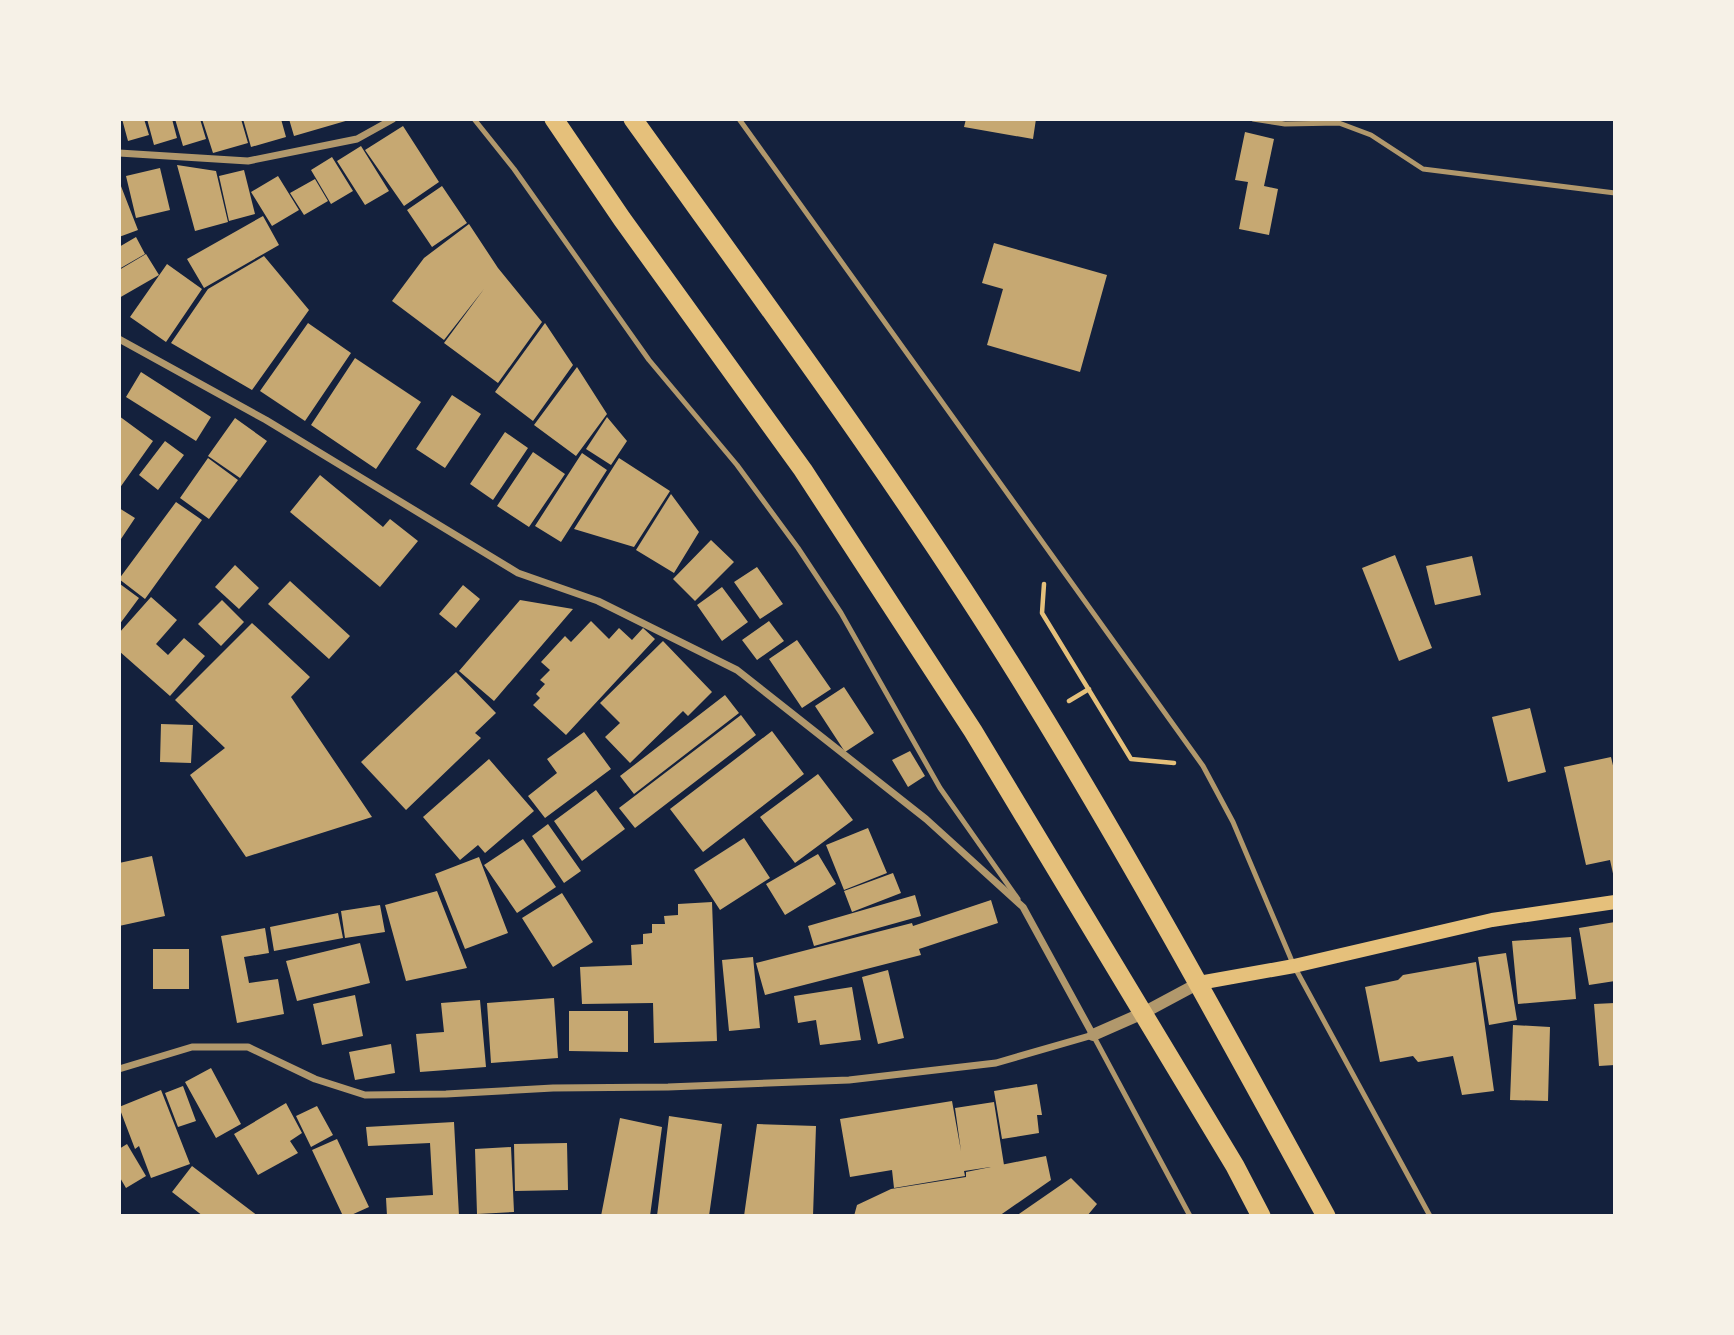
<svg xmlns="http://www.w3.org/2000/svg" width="1734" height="1335" font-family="Raleway,sans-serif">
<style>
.building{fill:#c6a872}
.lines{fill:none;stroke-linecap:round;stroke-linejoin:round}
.path{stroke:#e5c07b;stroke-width:4.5}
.service{stroke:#b1986c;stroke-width:5}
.minor{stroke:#b1986c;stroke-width:7}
.tertiary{stroke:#b1986c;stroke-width:12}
.secondary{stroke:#e5c07b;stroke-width:14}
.trunk{stroke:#e5c07b;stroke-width:19}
</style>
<rect width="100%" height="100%" fill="#14213d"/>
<path class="building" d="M 122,119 L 144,119 L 149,135 L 128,141 Z
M 147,119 L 172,119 L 177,138 L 154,145 Z
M 175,119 L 200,119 L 206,139 L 183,146 Z
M 202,119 L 241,119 L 248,143 L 213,153 Z
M 243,119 L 281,119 L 286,137 L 251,147 Z
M 289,119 L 349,119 L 349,120 L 294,136 Z
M 966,119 L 1036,119 L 1033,139 L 964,127 Z
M 403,126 L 439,182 L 404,206 L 365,150 Z
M 1245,132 L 1274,139 L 1264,186 L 1278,189 L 1269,235 L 1239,229 L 1248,182 L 1235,180 Z
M 361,146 L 389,191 L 365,205 L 337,161 Z
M 332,157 L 353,191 L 331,204 L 311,170 Z
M 177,165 L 216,171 L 228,222 L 195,231 Z
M 160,168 L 170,210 L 136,218 L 126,176 Z
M 244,170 L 255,214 L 229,221 L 219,176 Z
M 278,176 L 299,210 L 272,226 L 251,192 Z
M 315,179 L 328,201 L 304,215 L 290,193 Z
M 119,181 L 138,230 L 119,237 Z
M 442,186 L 467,223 L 432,247 L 407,210 Z
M 263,216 L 279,245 L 204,288 L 187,259 Z
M 469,224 L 498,268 L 542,322 L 498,383 L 444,343 L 484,289 L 444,340 L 392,301 L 424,258 Z
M 136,237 L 145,254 L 119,269 L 119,247 Z
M 994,243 L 1107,275 L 1080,372 L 987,345 L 1003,289 L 982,283 Z
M 146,254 L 159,275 L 119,298 L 119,270 Z
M 264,256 L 309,310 L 252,390 L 171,343 L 208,289 Z
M 167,264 L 202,289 L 166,342 L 130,317 Z
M 308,323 L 351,353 L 305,421 L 260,391 Z
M 545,323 L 573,365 L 533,421 L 495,392 Z
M 355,358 L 421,402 L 376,469 L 311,425 Z
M 577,367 L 607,414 L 576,456 L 534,425 Z
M 141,372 L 211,417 L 196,441 L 126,397 Z
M 452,395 L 481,414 L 445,468 L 416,449 Z
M 119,416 L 153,441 L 119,489 Z
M 607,417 L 627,441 L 611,465 L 586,449 Z
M 235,418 L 267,441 L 240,478 L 208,456 Z
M 505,432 L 528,448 L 493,500 L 470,484 Z
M 165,441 L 184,455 L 158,490 L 139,475 Z
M 533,452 L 565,474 L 529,527 L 497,506 Z
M 582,453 L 607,470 L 561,542 L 535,526 Z
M 208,458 L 238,480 L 209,519 L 180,498 Z
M 619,458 L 670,491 L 634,547 L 574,529 Z
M 320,475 L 383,527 L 390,519 L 418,541 L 380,587 L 290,512 Z
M 671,494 L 699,532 L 674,573 L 636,550 Z
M 176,502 L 202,520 L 145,599 L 119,579 Z
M 119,508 L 135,518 L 119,542 Z
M 711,540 L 734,562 L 695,601 L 673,579 Z
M 1395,555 L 1432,648 L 1399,661 L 1362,568 Z
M 1472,556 L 1481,595 L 1435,605 L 1426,566 Z
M 235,565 L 259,588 L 239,609 L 215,587 Z
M 757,567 L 783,604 L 760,619 L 734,582 Z
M 290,581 L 350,636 L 329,659 L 268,604 Z
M 120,584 L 139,598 L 119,625 L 119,586 Z
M 463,585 L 480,599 L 456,628 L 439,614 Z
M 722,587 L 748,622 L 722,641 L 697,605 Z
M 151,597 L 177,620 L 156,644 L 168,655 L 184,638 L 205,656 L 170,696 L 119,651 L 119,633 Z
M 222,600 L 244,622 L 221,646 L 198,624 Z
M 520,600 L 573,609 L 494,701 L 459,671 Z
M 591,621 L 609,639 L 619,628 L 632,640 L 643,628 L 655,639 L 566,735 L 533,705 L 540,698 L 536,694 L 545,684 L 540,680 L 550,670 L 541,662 L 565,636 L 571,642 Z
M 769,621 L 784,641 L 757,660 L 742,640 Z
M 252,623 L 310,677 L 291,697 L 372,817 L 246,857 L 190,775 L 225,748 L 175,700 Z
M 797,640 L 831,689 L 802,708 L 769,659 Z
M 663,641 L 712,692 L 688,716 L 683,711 L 630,763 L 605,737 L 620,723 L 600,703 Z
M 456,672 L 496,713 L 475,733 L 481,738 L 406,810 L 361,762 Z
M 844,687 L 874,733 L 845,752 L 815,706 Z
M 725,695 L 739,713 L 634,794 L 620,776 Z
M 1530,708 L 1546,772 L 1508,782 L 1492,717 Z
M 741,715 L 756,735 L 635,828 L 619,808 Z
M 161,724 L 193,725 L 191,763 L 160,762 Z
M 772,731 L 804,774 L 703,852 L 670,809 Z
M 584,732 L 611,769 L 545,818 L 528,796 L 557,773 L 547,759 Z
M 910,751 L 925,776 L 908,787 L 892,760 Z
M 1611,757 L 1615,774 L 1614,878 L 1610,860 L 1586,865 L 1564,767 Z
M 489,759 L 534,811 L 485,853 L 478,845 L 460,860 L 423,817 Z
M 818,774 L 853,820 L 795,863 L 760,817 Z
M 596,790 L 625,829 L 582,861 L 554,821 Z
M 548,824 L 581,871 L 564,883 L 532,836 Z
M 868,828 L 887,873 L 844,890 L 826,845 Z
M 744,838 L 770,878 L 720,910 L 694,870 Z
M 523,839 L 556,887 L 517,913 L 484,865 Z
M 818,854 L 836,884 L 785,915 L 766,884 Z
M 152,856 L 165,916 L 119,926 L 119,863 Z
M 479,857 L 508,933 L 465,949 L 435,874 Z
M 893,873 L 901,893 L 852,912 L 844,891 Z
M 437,891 L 467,968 L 406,981 L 385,905 Z
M 562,893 L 593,942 L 553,967 L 522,918 Z
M 915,895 L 921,916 L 814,946 L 808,926 Z
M 991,900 L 998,923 L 919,949 L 921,955 L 765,995 L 756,963 L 912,923 L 913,926 Z
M 712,902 L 717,1041 L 654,1043 L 653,1003 L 582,1004 L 580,967 L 632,965 L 631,945 L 643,944 L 643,934 L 652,933 L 652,924 L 665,924 L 664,916 L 678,915 L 678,904 Z
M 380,905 L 385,932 L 345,938 L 341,911 Z
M 338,913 L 343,938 L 274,951 L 270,927 Z
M 1615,922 L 1615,981 L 1589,985 L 1579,928 Z
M 265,928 L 269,953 L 244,957 L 249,983 L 278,979 L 284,1014 L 237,1023 L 221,936 Z
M 1571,937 L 1576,999 L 1518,1004 L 1512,941 Z
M 360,943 L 370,983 L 297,1001 L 286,961 Z
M 153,949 L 189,949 L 189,989 L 153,989 Z
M 1506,953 L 1517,1020 L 1489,1025 L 1478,957 Z
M 753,957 L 760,1028 L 729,1031 L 722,960 Z
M 1476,962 L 1494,1091 L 1462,1095 L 1453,1056 L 1418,1062 L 1413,1056 L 1380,1062 L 1365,987 L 1398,980 L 1403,975 Z
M 888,970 L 904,1038 L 878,1044 L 862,977 Z
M 852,987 L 861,1040 L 820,1045 L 816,1020 L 798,1023 L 794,996 Z
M 355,995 L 363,1036 L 322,1045 L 313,1004 Z
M 554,998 L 558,1058 L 491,1063 L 487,1003 Z
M 480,1000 L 486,1067 L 420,1072 L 416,1034 L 444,1032 L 441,1003 Z
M 1615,1003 L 1615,1065 L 1599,1066 L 1594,1004 Z
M 569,1011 L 628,1011 L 628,1052 L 569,1051 Z
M 1513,1025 L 1550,1027 L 1548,1101 L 1510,1100 Z
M 391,1044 L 395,1073 L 355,1080 L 349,1052 Z
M 211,1068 L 241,1124 L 216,1138 L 185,1082 Z
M 1037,1084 L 1042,1115 L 1037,1115 L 1039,1133 L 1002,1139 L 994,1091 Z
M 183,1086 L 196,1121 L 178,1127 L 165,1093 Z
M 161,1090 L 190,1164 L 151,1178 L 139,1146 L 135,1149 L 119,1107 Z
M 952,1101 L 961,1151 L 955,1108 L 994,1102 L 1004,1165 L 964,1171 L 965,1176 L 894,1188 L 892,1170 L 850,1177 L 840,1119 Z
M 286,1103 L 302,1133 L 290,1141 L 298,1153 L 258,1175 L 234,1134 Z
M 317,1106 L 333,1135 L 311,1147 L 296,1116 Z
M 669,1116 L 722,1124 L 709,1216 L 657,1216 Z
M 620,1118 L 662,1127 L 650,1216 L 601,1216 Z
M 454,1122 L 459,1216 L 387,1216 L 386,1198 L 433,1195 L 430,1143 L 368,1146 L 366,1127 Z
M 757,1124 L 816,1126 L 813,1216 L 744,1216 Z
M 337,1139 L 369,1207 L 349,1216 L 343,1216 L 312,1150 Z
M 567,1143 L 568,1190 L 515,1191 L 514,1144 Z
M 127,1144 L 146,1176 L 126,1188 L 119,1176 L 119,1149 Z
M 511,1147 L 514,1212 L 477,1214 L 475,1149 Z
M 1046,1156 L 1051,1180 L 999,1216 L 854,1216 L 857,1205 L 891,1189 L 966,1177 L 966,1172 Z
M 192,1166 L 258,1216 L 203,1216 L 172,1192 Z
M 1071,1178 L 1097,1204 L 1087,1216 L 1016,1216 Z"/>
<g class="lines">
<path class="path" d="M 1044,584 L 1042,613 L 1131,759 L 1174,763
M 1069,701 L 1089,689"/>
<path class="service" d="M 474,119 L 514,169 L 649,360 L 737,465 L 798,548 L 841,613 L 940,788 L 1018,899
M 739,119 L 1203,766 L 1233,822 L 1294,966 L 1430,1216
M 1253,119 L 1285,124 L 1339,123 L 1371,135 L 1423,169 L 1615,193
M 1093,1035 L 1190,1216"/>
<path class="minor" d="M 119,153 L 248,161 L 357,139 L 393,119
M 119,339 L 266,420 L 518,573 L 598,601 L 737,670 L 926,819 L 1023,907 L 1093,1035 L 996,1063 L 849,1080 L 668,1087 L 553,1088 L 446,1094 L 365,1095 L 315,1079 L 248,1047 L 192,1047 L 119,1069"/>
<path class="tertiary" d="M 1093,1035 L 1143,1013 L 1199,983"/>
<path class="secondary" d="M 1199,983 L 1294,966 L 1492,920 L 1615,902"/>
<path class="trunk" d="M 554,119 L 622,219 L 803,470 L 973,731 L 1235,1166 L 1261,1216
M 633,119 C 765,303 900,485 1019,677 C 1128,853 1227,1035 1326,1216"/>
</g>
<rect width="1734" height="1335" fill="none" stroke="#f6f1e7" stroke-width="242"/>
</svg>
